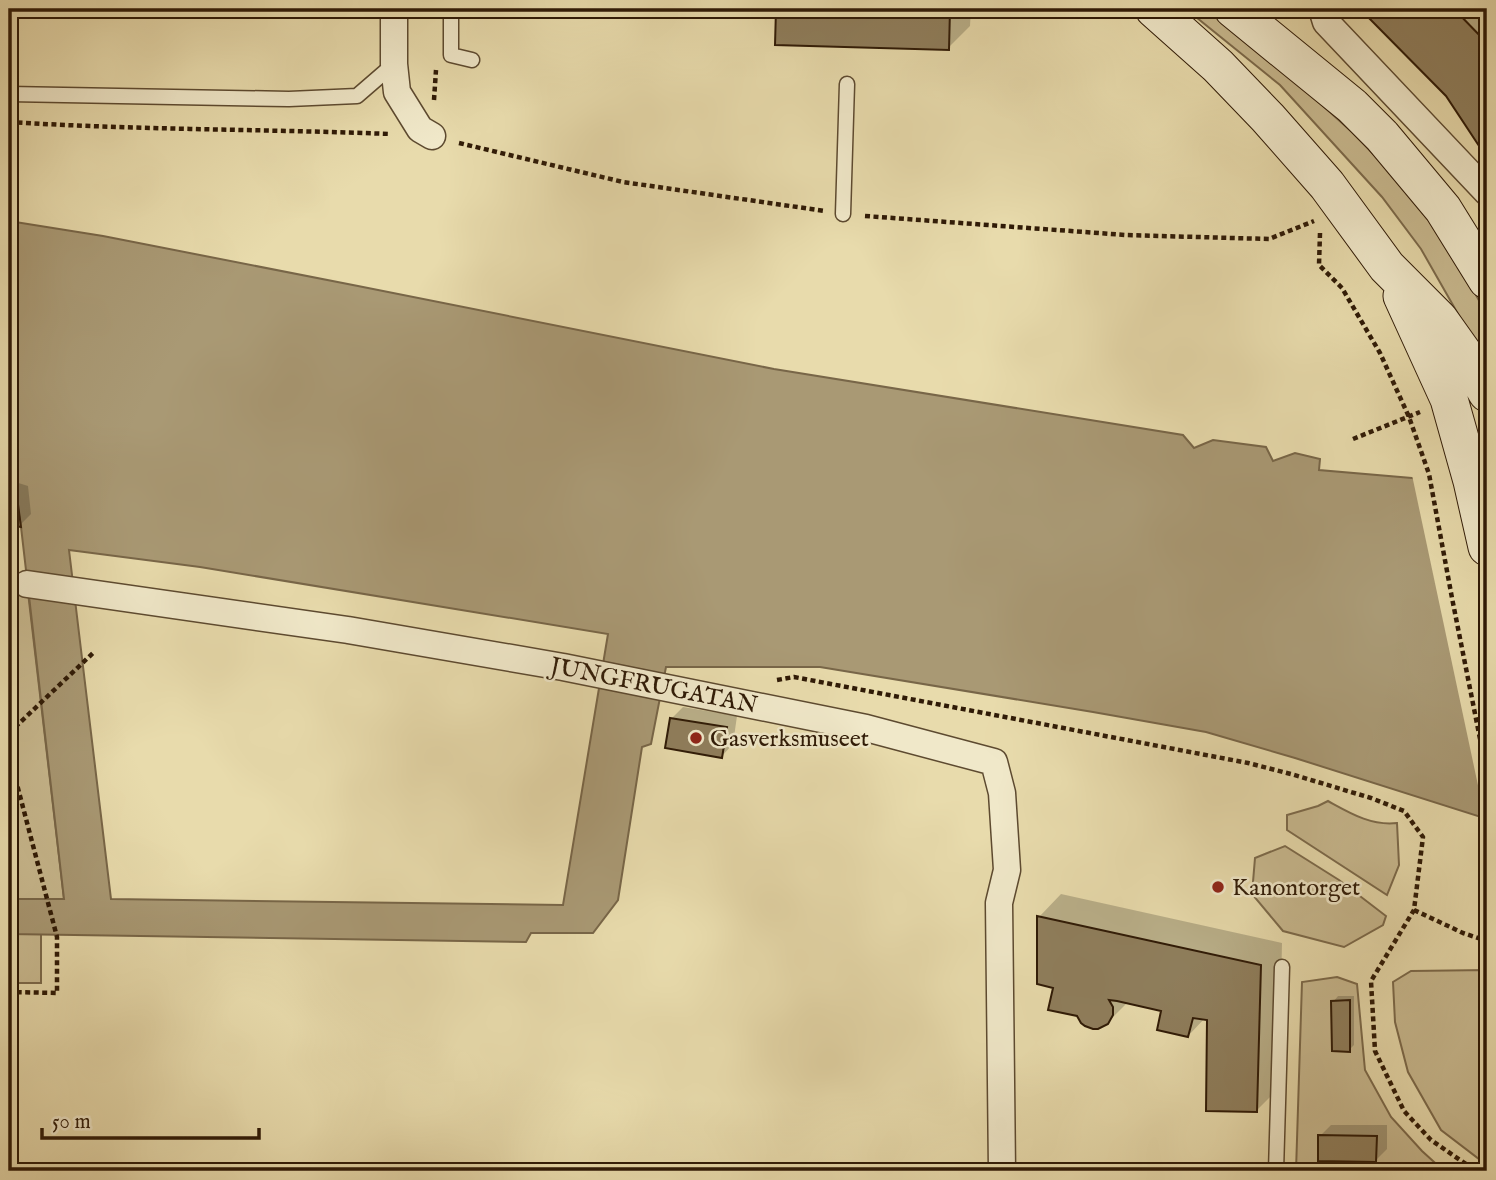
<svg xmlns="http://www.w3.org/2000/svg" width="1496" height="1180" font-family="'IM FELL English',serif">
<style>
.green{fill:#c9ba90;stroke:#7c6a4b;stroke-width:2}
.water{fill:#a99974;stroke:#786648;stroke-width:2;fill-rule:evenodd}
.pier{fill:#e8dbac}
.shadow{fill:#0003}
.building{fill:#8f7e5c;stroke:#2f1a06;stroke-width:2}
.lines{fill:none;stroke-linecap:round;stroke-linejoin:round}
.lane-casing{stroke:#5d4a30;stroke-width:17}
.street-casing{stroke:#5d4a30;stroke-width:29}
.secondary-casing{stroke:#2f1a06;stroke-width:39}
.path{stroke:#2f1a06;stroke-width:4.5;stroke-dasharray:5 3.5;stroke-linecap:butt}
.lane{stroke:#f0e8c9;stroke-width:14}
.street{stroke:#f0e8c9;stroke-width:26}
.secondary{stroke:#f0e8c9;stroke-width:37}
.poi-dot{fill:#8f2418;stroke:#f0e8c9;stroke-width:2.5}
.labels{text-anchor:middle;stroke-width:5;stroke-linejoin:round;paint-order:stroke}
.street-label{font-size:24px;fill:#2f1a06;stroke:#f0e8c9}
.poi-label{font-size:24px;fill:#2f1a06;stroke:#f0e8c9;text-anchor:start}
</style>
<rect width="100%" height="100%" fill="#e8dbac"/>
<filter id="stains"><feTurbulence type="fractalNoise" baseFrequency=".00286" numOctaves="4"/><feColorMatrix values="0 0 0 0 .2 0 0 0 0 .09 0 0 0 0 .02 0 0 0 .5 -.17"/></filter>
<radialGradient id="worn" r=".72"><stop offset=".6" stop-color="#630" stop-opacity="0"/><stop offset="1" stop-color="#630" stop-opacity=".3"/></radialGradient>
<path class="green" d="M 1186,9 L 1208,9 L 1312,96 L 1352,132 L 1385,166 L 1448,244 L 1487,315 L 1487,362 L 1486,363 L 1421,249 L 1382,197 L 1280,85 Z
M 9,581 L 27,584 L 64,899 L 9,899 Z
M 1328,801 C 1350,813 1371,826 1397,823 L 1399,865 L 1387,895 L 1287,830 L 1287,815 L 1318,806 Z
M 1285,846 L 1339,880 L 1386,916 L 1383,925 L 1344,947 L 1283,931 L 1252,894 L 1255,858 Z
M 9,934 L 41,934 L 41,983 L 9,983 Z
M 1487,970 L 1487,1162 L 1479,1159 L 1441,1130 L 1408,1072 L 1395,1022 L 1393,982 L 1411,971 Z
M 1337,977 L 1357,984 L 1365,1070 L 1391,1117 L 1422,1151 L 1444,1171 L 1296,1171 L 1302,982 Z"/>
<path class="water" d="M 9,221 L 103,236 L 358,286 L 774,369 L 1183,435 L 1194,448 L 1213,440 L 1266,447 L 1273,461 L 1295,453 L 1320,459 L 1319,470 L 1412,478 L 1487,491 L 1487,819 L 1295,758 L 1206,732 L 1093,712 L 820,667 L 666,667 L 651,744 L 642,747 L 618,900 L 593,933 L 531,933 L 526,942 L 9,934 L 9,899 L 64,899 L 21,527 L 9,455 ZM 69,550 L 200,567 L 608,634 L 563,905 L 111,899 Z"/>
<path class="pier" d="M 1412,475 L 1487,487 L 1487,823 L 1486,823 Z"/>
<path class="shadow" d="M 778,9 L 971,9 L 970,26 L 948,48 L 777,43 Z
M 1362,9 L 1487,9 L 1487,154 L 1448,95 Z
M 9,480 L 28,486 L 31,514 L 20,525 L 9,524 Z
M 683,707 L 737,716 L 733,744 L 722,756 L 671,719 Z
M 1061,894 L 1282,943 L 1279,1088 L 1257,1110 L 1209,1019 L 1205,1018 L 1188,1036 L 1163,1009 L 1128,1002 L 1107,1023 L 1055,986 L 1039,917 Z
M 1338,996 L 1354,996 L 1354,1045 L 1349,1050 L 1333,1002 Z
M 1331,1125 L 1387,1125 L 1387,1149 L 1376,1160 L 1320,1136 Z"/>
<path class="building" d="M 230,9 L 333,9 L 332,14 Z
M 776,9 L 950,9 L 949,50 L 775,45 Z
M 1360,9 L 1454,9 L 1487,43 L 1487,158 L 1446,96 Z
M 9,494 L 17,497 L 21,527 L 9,525 Z
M 670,718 L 727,727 L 722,758 L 665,748 Z
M 1037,916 L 1261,965 L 1257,1112 L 1206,1111 L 1207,1020 L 1193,1018 L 1188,1037 L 1157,1030 L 1161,1011 L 1117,1001 L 1109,1000 L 1113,1007 L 1113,1015 L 1108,1024 L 1098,1029 L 1093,1029 L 1085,1026 L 1081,1023 L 1077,1016 L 1048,1010 L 1053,988 L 1037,984 Z
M 1350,1000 L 1350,1052 L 1332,1051 L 1331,1001 Z
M 1318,1135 L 1377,1136 L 1376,1162 L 1318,1161 Z"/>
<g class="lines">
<defs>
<path id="lane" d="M 435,9 L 451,11 L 451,55 L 472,60
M 9,94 L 289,99 L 357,96 L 394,64
M 843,214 L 847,84
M 1276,1171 L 1282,967"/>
<path id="street" d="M 394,9 L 394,64 L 397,92 L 420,129 L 432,136
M 1322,9 L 1326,22 L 1487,192
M 27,584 L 348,630 L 563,667 L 866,728 L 994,762 L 1002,793 L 1007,870 L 999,903 L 1002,1171"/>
<path id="secondary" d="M 1154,9 L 1218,66 L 1268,118 L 1327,185 L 1387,267 L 1439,319 L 1466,357 L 1487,393
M 1233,9 L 1352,106 L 1382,136 L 1443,209 L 1487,280
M 1402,296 L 1449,399 L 1472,481 L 1487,547"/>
</defs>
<use href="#lane" class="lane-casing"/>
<use href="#street" class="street-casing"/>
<use href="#secondary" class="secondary-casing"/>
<path class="path" d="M 434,100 L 436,70
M 9,122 C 136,130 264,129 391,134
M 459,143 L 623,182 L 825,211
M 865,216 L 1125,235 L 1269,239 L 1314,221
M 1320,233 L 1319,265 L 1342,288 L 1380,353 L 1409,417 L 1429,474 L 1452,598 L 1487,774
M 1353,439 L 1420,412
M 777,680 L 794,677 L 1248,763 L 1291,774 L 1371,798 L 1404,811 L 1423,837 L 1414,910 L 1371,981 L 1375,1051 L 1404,1111 L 1431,1140 L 1476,1171
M 9,733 L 93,653
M 9,754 L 57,937 L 57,993 L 9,992
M 1414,910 L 1463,933 L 1487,941"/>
<use href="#lane" class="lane"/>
<use href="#street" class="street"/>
<use href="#secondary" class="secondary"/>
</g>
<g class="poi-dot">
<circle cx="696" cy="738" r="7"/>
<circle cx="1218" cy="887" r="7"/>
</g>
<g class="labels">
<g class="street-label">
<text transform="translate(654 685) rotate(11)" y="8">JUNGFRUGATAN</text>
</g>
<g class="poi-label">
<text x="710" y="746">Gasverksmuseet</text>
<text x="1232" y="895">Kanontorget</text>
</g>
</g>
<rect width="1496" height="1180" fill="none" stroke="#e8dbac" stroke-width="35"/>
<rect x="10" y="10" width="1475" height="1159" fill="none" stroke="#2f1a06" stroke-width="3.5"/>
<rect x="18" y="18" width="1461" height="1145" fill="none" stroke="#2f1a06" stroke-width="2"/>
<path d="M42 1128v10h217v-10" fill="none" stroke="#2f1a06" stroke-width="3.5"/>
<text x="52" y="1128" font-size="21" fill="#2f1a06" stroke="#f0e8c9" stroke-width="5" paint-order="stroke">50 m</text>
<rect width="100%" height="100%" filter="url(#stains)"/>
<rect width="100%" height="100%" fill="url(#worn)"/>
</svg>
